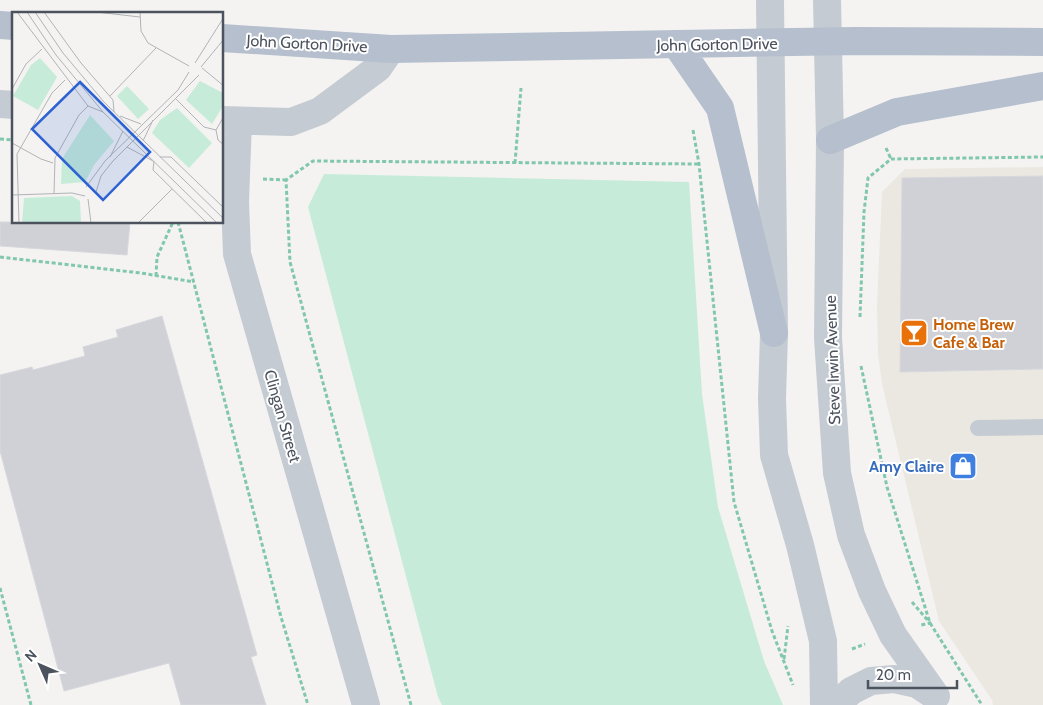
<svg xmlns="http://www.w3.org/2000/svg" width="1043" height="705" font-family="Cabin,sans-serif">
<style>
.commercial{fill:#eae8e0}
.green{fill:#c6ecd9}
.building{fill:#d0d1d6;stroke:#d7d8dd}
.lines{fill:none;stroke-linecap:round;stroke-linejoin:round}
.path{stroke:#81c7ad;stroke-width:3;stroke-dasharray:4 2.5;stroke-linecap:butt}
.service{stroke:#c5cbd2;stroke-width:16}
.minor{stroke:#c5cbd2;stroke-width:28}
.tertiary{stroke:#c5cbd2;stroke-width:28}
.primary{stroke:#b5bfcd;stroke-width:28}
.labels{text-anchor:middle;stroke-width:4;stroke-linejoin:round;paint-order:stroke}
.street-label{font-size:16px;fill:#4c535e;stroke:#fff}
.food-label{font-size:16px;font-weight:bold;fill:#c56008;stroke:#fff;text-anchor:start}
.shop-label{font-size:16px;font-weight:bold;fill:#366cbe;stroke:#fff;text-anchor:end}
.inset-road{fill:none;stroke:#b1b3b7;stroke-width:1}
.view{fill:#2d62d3;fill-opacity:0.15;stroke:#2d62d3;stroke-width:2.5}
.inset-edge{fill:none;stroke:#4c535e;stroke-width:2.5}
</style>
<rect width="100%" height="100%" fill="#f4f3f2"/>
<path class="commercial" d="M 1043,167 L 1043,705 L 993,705 L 992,700 L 939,621 L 882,384 L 878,354 L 877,306 L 882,192 L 905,169 Z"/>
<path class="green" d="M 324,174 L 689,182 L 702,394 L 718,507 L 764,661 L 783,705 L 442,705 L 438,697 L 308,207 Z"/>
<path class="building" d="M 1043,176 L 1043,369 L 900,372 L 902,178 Z
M 0,222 L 130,222 L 127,255 L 0,246 Z
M 162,316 L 257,655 L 251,657 L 266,705 L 181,705 L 169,663 L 64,691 L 0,451 L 0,375 L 32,367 L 33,370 L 85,356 L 83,347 L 118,337 L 116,330 Z"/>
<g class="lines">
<path class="path" d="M 693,130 L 699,164 L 734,502 L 772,631 L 793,685
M 0,139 L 14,140
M 886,148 L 891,159
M 515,163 L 521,88
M 263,179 L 286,180
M 178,222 L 281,617 L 308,705
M 0,257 L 141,273 L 194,282
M 156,276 L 157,257 L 173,222
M 860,317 L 864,212 L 868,178 L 891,159 L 1043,157
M 861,366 L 887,487 L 930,623 L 982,705
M 0,588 L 31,705
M 912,602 L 930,623 L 921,625
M 852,649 L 865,644
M 784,659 L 788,626
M 411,705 L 290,262 L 286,180 L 313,161 L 699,164"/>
<path class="service" d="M 978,428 L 1043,427"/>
<path class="minor" d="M 0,104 L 14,105
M 222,120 L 291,122 L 320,111 L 378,68 L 391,49
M 238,121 L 235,202 L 237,254 L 366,705"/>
<path class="tertiary" d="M 770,0 L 774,333 L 772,399 L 774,455 L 800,545 L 823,641 L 824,705
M 827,0 L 830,140 L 828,338 L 837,473 L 851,535 L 872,591 L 893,635 L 936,696
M 837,705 L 851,691 L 871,681 L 894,679 L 917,684 L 935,696"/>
<path class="primary" d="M 0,25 L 14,26
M 222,38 L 391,49 L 855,41 L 1043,42
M 676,44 L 720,108 L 774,333
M 830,140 L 897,112 L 1043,86"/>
</g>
<defs>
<symbol id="bar-square" viewBox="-11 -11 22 22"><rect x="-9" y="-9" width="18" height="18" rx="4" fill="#e8710a" stroke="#fff"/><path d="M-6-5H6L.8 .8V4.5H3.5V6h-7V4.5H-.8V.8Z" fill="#fff"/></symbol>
<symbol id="shop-square" viewBox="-11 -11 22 22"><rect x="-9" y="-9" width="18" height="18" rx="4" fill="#3f7fe0" stroke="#fff"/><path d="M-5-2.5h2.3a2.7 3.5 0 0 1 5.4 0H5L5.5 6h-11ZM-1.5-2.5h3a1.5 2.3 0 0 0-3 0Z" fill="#fff"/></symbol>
</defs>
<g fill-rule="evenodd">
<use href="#bar-square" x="898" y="317" width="32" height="32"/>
<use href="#shop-square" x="947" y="450" width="32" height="32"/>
</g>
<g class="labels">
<g class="street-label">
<text transform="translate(307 43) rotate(3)" y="6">John Gorton Drive</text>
<text transform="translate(717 44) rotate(-1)" y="6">John Gorton Drive</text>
<text transform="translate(832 360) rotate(-92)" y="6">Steve Irwin Avenue</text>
<text transform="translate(283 416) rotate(74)" y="6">Clingan Street</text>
</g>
<g class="food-label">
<text x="933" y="330">Home Brew<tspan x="933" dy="18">Cafe &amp; Bar</tspan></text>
</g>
<g class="shop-label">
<text x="944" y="472">Amy Claire</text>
</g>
</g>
<g transform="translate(12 12)">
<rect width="211" height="211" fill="#f4f3f2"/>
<path d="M 28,46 L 45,65 L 26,98 L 1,84 L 19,53 ZM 188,69 L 211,81 L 211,94 L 200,112 L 174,88 ZM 115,74 L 137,97 L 126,107 L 105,84 ZM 165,96 L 200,131 L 177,156 L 140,121 L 148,108 ZM 78,103 L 102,129 L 82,153 L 73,170 L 49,172 L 50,147 ZM 60,184 L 68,189 L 69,211 L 10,211 L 12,186 Z" fill="#c6ecd9"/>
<path class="inset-road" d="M 5,0 L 76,94 L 91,100M 15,0 L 44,43 L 91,100 L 205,211M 23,0 L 51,41 L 92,90 L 212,207M 32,0 L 69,51 L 101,88 L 102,100M 84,0 L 128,5M 128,0 L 129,19 L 136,31 L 177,54M 183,51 L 212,5M 189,55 L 212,27M 190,56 L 212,74M 0,77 L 14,52 L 30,37M 98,84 L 144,36M 164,87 L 192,115 L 204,118M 108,104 L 129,112M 212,104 L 204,118 L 206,128 L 212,133M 131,129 L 141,108M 0,131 L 29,147 L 41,151M 115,135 L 141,149M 98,145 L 111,119M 148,145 L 159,145 L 212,196M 142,149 L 141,158 L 195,211M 74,175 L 93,149 L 166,78 L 177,60M 84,180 L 89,164 L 101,149 L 187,63M 42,182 L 43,146 L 67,103 L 76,94M 0,183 L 60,181 L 73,184M 76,187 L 79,211M 7,211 L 5,142 L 40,81 L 53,68M 126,211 L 160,177"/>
<path class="view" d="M 68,70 L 138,140 L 91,188 L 20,117 Z"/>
<rect width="211" height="211" class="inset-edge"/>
</g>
<g transform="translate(40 665) rotate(315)" stroke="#ffffff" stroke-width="4" paint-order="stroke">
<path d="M0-4L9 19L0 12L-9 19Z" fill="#4c535e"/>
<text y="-8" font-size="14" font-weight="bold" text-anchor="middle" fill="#4c535e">N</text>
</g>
<path d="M868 680v8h89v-8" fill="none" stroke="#4c535e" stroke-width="2.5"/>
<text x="876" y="680" font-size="15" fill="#4c535e" stroke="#ffffff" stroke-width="4" paint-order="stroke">20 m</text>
</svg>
